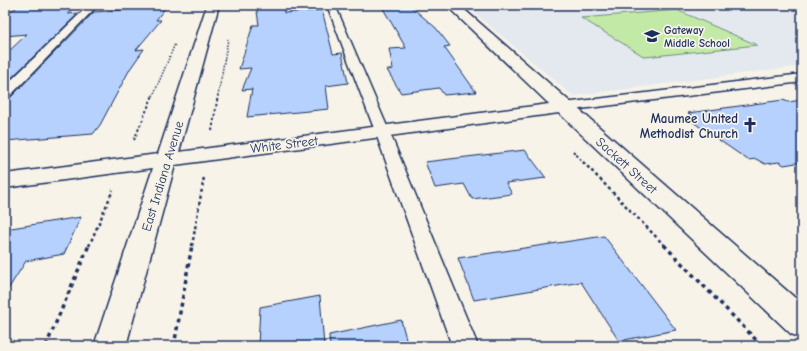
<svg xmlns="http://www.w3.org/2000/svg" width="807" height="351" font-family="'Comic Neue',sans-serif">
<style>
.built{fill:#e4e9ef}
.green{fill:#c2eaa6;stroke:#6e8c82}
.building{fill:#b6d1fe;stroke:#1b2f5e}
.lines{fill:none;stroke-linecap:round;stroke-linejoin:round}
.service-casing{stroke:#1b2f5e;stroke-width:3}
.minor-casing{stroke:#1b2f5e;stroke-width:3}
.path-far3{stroke:#1b2f5e;stroke-width:1.5;stroke-dasharray:1.5 1.5;stroke-linecap:butt}
.path-far2{stroke:#1b2f5e;stroke-width:2;stroke-dasharray:2.5 2.5;stroke-linecap:butt}
.path-far1{stroke:#1b2f5e;stroke-width:2.5;stroke-dasharray:3 3;stroke-linecap:butt}
.path{stroke:#1b2f5e;stroke-width:3.5;stroke-dasharray:4 4;stroke-linecap:butt}
.service{fill:#f7f3e8;fill-rule:evenodd}
.minor{fill:#f7f3e8;fill-rule:evenodd}
.labels{text-anchor:middle;stroke-width:3.5;stroke-linejoin:round;paint-order:stroke}
.far-poi-label{font-size:11px;font-weight:bold;fill:#1b2f5e;stroke:#f7f3e8;text-anchor:start}
.poi-label{font-size:13px;font-weight:bold;fill:#1b2f5e;stroke:#f7f3e8;text-anchor:end}
.street-label{font-size:13px;fill:#1b2f5e;stroke:#f7f3e8}
</style>
<rect width="100%" height="100%" fill="#f7f3e8"/>
<filter id="ink" filterUnits="userSpaceOnUse"><feTurbulence type="fractalNoise" baseFrequency=".025" numOctaves="2"/><feDisplacementMap in="SourceGraphic" scale="8" xChannelSelector="R" yChannelSelector="G"/><feConvolveMatrix kernelMatrix="1 2 1 2 8 2 1 2 1" color-interpolation-filters="sRGB"/></filter>
<g filter="url(#ink)">
<path class="built" d="M 465,5 L 802,5 L 802,66 L 573,96 Z"/>
<path class="green" d="M 523,5 L 593,5 L 530,10 Z
M 677,10 L 757,45 L 645,57 L 581,18 Z"/>
<path class="building" d="M 21,5 L 76,5 L 67,14 L 79,13 L 5,84 L 5,55 L 27,34 L 5,36 L 5,14 Z
M 256,5 L 284,5 L 284,13 L 322,10 L 333,54 L 342,53 L 348,83 L 326,86 L 329,109 L 247,117 L 252,89 L 242,90 L 251,68 L 239,69 L 253,25 L 259,25 Z
M 381,5 L 409,5 L 436,28 L 450,46 L 444,47 L 476,92 L 444,95 L 439,88 L 401,93 L 387,70 L 393,69 L 389,49 L 406,48 Z
M 166,7 L 156,20 L 161,20 L 136,50 L 144,49 L 130,69 L 100,125 L 93,134 L 5,141 L 5,98 L 11,97 L 94,12 Z
M 783,100 L 788,102 L 802,100 L 802,162 L 784,165 L 779,162 L 765,164 L 756,159 L 748,160 L 687,118 L 694,117 L 688,113 Z
M 525,150 L 546,178 L 506,183 L 512,194 L 472,199 L 464,184 L 435,188 L 425,162 Z
M 81,217 L 64,254 L 26,261 L 5,294 L 5,229 Z
M 604,236 L 676,330 L 619,341 L 581,282 L 474,300 L 458,258 Z
M 320,296 L 324,346 L 258,346 L 260,307 Z
M 401,320 L 408,346 L 330,346 L 329,335 Z"/>
<g class="lines">
<defs>
<path id="service" d="M 89,5 L 98,5 L 10,96 L 5,97 L 5,86 Z
M 327,5 L 335,5 L 389,131 L 478,346 L 452,346 L 375,131 Z
M 802,74 L 802,82 L 564,111 L 559,110 L 557,107 L 559,104 L 564,103 Z"/>
<path id="minor" d="M 207,5 L 219,5 L 179,152 L 549,104 L 446,5 L 459,5 L 802,304 L 802,338 L 791,334 L 559,113 L 175,165 L 126,346 L 94,346 L 153,168 L 5,188 L 5,174 L 158,154 Z"/>
</defs>
<use href="#service" class="service-casing"/>
<use href="#minor" class="minor-casing"/>
<path class="path-far3" d="M 153,96 L 175,44
M 218,96 L 228,39"/>
<path class="path-far2" d="M 212,131 L 218,95
M 134,140 L 153,95
M 573,151 L 584,163"/>
<path class="path-far1" d="M 583,162 L 665,246
M 89,246 L 113,190
M 192,246 L 204,177"/>
<path class="path" d="M 664,245 L 762,346
M 46,346 L 89,245
M 174,346 L 192,245"/>
<use href="#service" class="service"/>
<use href="#minor" class="minor"/>
</g>
</g>
<defs>
<symbol id="school-bare" viewBox="-9 -9 18 18"><path d="M0-5L7-2L0 1L-7-2ZM-4 1L0 2.5L4 1V4Q0 6-4 4Z" fill="#1b2f5e" stroke="#f7f3e8" stroke-width="2.5" paint-order="stroke"/></symbol>
<symbol id="church-bare" viewBox="-9 -9 18 18"><path d="M-1.2-6h2.4v3.5h3.3v2.4h-3.3V6h-2.4V-.1h-3.3v-2.4h3.3Z" fill="#1b2f5e" stroke="#f7f3e8" stroke-width="2.5" paint-order="stroke"/></symbol>
</defs>
<g fill-rule="evenodd">
<use href="#school-bare" x="641" y="25" width="22" height="22"/>
<use href="#church-bare" x="739" y="114" width="22" height="22"/>
</g>
<g class="labels">
<g class="far-poi-label">
<text x="664" y="34">Gateway<tspan x="664" dy="13">Middle School</tspan></text>
</g>
<g class="poi-label">
<text x="738" y="123">Maumee United<tspan x="738" dy="15">Methodist Church</tspan></text>
</g>
<g class="street-label">
<text transform="translate(284 144) rotate(-7)" y="5">White Street</text>
<text transform="translate(627 165) rotate(42)" y="5">Sackett Street</text>
<text transform="translate(162 176) rotate(-73)" y="5">East Indiana Avenue</text>
</g>
</g>
<rect width="807" height="351" fill="none" stroke="#f7f3e8" stroke-width="20"/>
<rect x="10" y="10" width="787" height="331" fill="none" stroke="#1b2f5e" stroke-width="1.5" filter="url(#ink)"/>
</svg>
